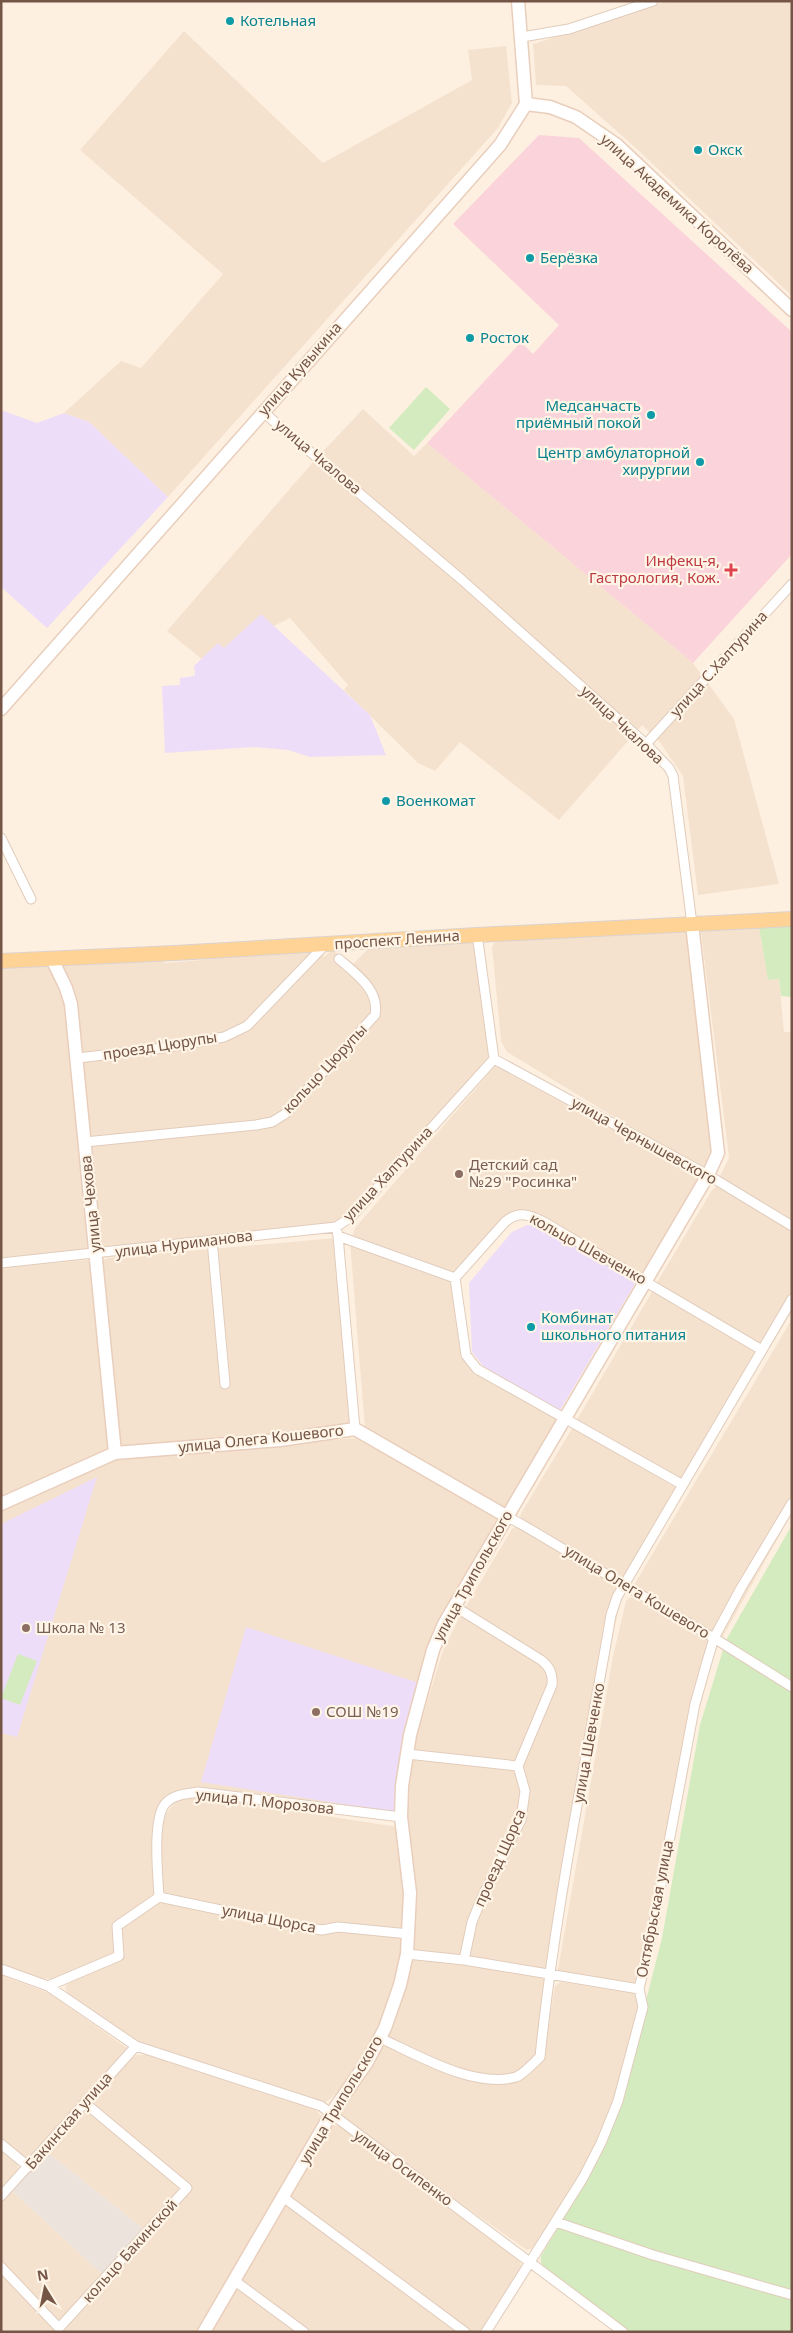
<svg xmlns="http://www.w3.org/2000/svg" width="793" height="2333" font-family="'Noto Sans',sans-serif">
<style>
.residential{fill:#f5e2ce}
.industrial{fill:#ebe3dc}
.education{fill:#eeddf9}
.medical{fill:#fbd3da}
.green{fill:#d3ebbe}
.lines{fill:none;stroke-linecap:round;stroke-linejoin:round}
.street-casing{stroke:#e1ccbc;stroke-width:11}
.secondary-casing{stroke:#e9cebc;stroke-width:15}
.primary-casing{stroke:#dbd3cf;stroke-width:16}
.street{stroke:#fff;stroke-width:9}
.secondary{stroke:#fff;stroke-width:12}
.primary{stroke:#ffd395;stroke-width:14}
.culture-dot{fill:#0f9aa8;stroke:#fff5e7;stroke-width:2}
.health-dot{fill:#e0444e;stroke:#fff5e7;stroke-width:2}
.education-dot{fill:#8d6e63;stroke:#fff5e7;stroke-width:2}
.labels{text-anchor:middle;stroke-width:4.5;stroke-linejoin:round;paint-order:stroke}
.culture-label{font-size:15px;fill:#0d838f;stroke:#fff5e7;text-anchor:start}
.street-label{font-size:15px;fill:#755546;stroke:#fff5e7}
.health-label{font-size:15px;fill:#be3a42;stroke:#fff5e7;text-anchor:end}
.education-label{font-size:15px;fill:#785e54;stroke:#fff5e7;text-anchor:start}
</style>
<rect width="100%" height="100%" fill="#fdf0e0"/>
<path class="residential" d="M 668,1 L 792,1 L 792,296 L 638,150 L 566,86 L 536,85 L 533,44 Z
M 184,31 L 323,163 L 472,80 L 468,50 L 506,46 L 512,103 L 498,128 L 168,497 L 89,422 L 64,413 L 121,361 L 141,368 L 223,274 L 80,150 Z
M 363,409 L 414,456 L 427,443 L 693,663 L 734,719 L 779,884 L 698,895 L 683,776 L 659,741 L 642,725 L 559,820 L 460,742 L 435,771 L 418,763 L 344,690 L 348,685 L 290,618 L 203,660 L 167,631 L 313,462 Z
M 759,927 L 768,980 L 779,979 L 784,1032 L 792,1032 L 792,1224 L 719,1178 L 729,1158 L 701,932 L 702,930 Z
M 688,930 L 721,1155 L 703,1171 L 507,1052 L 501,1041 L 492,947 L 496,940 Z
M 476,941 L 481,943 L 484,948 L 494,1042 L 491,1054 L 350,1222 L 105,1249 L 102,1247 L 99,1241 L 79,1011 L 76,994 L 64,970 L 64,965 L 70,962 L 80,965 L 113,963 L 120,959 L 158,957 L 165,963 L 202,960 L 210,955 L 316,949 L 324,957 L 333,949 L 350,967 L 371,946 Z
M 48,963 L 69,995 L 90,1247 L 87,1250 L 1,1259 L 1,965 Z
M 497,1064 L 506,1064 L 703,1178 L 650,1280 L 526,1215 L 506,1225 L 462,1275 L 460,1283 L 463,1355 L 475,1372 L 565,1424 L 512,1513 L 365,1429 L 350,1242 L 355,1228 Z
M 715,1187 L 720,1187 L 792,1230 L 792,1311 L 771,1346 L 767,1349 L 656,1284 L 712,1190 Z
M 336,1238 L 343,1243 L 344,1247 L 357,1419 L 350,1430 L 120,1447 L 102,1263 L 103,1260 L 109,1258 Z
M 87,1260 L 90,1262 L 109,1449 L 1,1500 L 1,1268 Z
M 653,1290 L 765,1354 L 687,1488 L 575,1423 Z
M 792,1319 L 792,1513 L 722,1638 L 634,1588 L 634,1585 Z
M 573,1427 L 678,1489 L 681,1495 L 630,1583 L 520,1518 L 521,1513 Z
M 356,1438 L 499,1519 L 436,1651 L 397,1812 L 198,1789 L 165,1798 L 159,1804 L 153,1839 L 156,1895 L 115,1924 L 117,1955 L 60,1978 L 50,1979 L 38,1978 L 1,1965 L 1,1508 L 118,1456 Z
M 516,1526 L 619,1586 L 622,1597 L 608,1655 L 551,1971 L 415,1953 L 410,1947 L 408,1802 L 411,1763 L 416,1739 L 442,1653 L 459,1618 L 512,1529 Z
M 633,1597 L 713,1643 L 716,1649 L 695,1724 L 657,1937 L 646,1983 L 642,1988 L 557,1975 L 613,1656 L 626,1601 L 629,1598 Z
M 195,1796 L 398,1827 L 407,1895 L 404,1926 L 398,1930 L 297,1924 L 163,1894 L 160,1833 L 166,1814 L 176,1801 Z
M 160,1902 L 399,1938 L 403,1948 L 385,2020 L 351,2079 L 330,2099 L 325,2102 L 319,2101 L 147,2046 L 131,2038 L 67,1993 L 65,1987 L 68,1982 L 123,1957 L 120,1928 Z
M 411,1958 L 463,1962 L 545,1979 L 536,2057 L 516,2074 L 494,2077 L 449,2066 L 388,2040 L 386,2033 Z
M 1,1975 L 49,1993 L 127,2048 L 30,2159 L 27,2160 L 1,2141 Z
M 561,1982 L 632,1993 L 638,1997 L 641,2003 L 615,2101 L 599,2142 L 579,2180 L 536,2247 L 527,2250 L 341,2120 L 337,2111 L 383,2043 L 447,2072 L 520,2079 L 542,2061 L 555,1986 Z
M 137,2055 L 147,2055 L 316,2110 L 322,2118 L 200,2332 L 1,2332 L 1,2202 L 12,2191 L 102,2274 L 144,2229 L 47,2152 L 128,2060 Z
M 331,2125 L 340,2126 L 516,2254 L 520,2260 L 521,2270 L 483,2332 L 469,2332 L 290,2200 L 288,2196 Z
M 1,2151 L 17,2164 L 19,2169 L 1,2191 Z
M 286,2203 L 461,2332 L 307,2332 L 241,2282 L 240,2275 Z
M 236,2287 L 299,2332 L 207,2332 Z"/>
<path class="industrial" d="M 47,2152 L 144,2229 L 103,2275 L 12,2191 Z"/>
<path class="education" d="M 1,410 L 37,423 L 64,413 L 89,422 L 168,497 L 47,628 L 1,587 Z
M 261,614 L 370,715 L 386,755 L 310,757 L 288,750 L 254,747 L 165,753 L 162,686 L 180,685 L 180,678 L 195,676 L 194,666 L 218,643 L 224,648 Z
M 527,1225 L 542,1227 L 636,1282 L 559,1412 L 483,1366 L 472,1352 L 469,1283 L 512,1232 Z
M 97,1477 L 17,1737 L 1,1733 L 1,1524 Z
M 246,1627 L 419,1683 L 402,1740 L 394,1812 L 201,1782 Z"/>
<path class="medical" d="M 539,135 L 579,138 L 792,332 L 792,554 L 693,663 L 427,443 L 521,342 L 533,354 L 559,325 L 453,224 Z"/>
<path class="green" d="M 426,387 L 450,409 L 414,450 L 389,428 Z
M 792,926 L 792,997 L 781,996 L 779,979 L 768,980 L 759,927 Z
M 792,1525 L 792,2332 L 629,2332 L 545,2268 L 541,2263 L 541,2256 L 586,2180 L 620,2102 L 662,1938 L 700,1725 L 726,1640 Z
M 18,1654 L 37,1661 L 20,1705 L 1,1698 Z"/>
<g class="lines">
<defs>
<path id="street" d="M 522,37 L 569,29 L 653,1
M 263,412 L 461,579 L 646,744 L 669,768 L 673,776 L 692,924
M 646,744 L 792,584
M 1,838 L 31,899
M 478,941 L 494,1059
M 78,1058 L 163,1048 L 224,1037 L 247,1026 L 326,944
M 494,1059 L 708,1175 L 792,1226
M 85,1142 L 256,1125 L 272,1122 L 285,1114 L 375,1015 C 380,990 356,974 339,959
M 336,1227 L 338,1236 L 355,1429
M 338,1236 L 455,1278
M 212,1240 L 225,1384
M 1,1263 L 336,1227 L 351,1217 L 494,1059
M 683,1485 L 477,1369 L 466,1355 L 455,1278 L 505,1222 C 518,1211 527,1214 542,1221 L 762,1350
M 506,1516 L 521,1524 L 714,1638 L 792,1687
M 454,1606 L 541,1660 C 550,1667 553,1674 552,1685 L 518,1766 L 525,1791 L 521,1820 L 483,1895 L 472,1922 L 464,1960
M 407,1754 L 518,1766
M 159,1897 C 158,1876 152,1820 165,1804 C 173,1794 187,1794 198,1792 L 401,1817
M 159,1897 L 297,1926 L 322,1930 L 338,1927 L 409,1934
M 407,1954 L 464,1960 L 639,1989
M 1,1969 L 48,1986 L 136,2046 L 321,2106 L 623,2332
M 48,1986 L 119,1956 L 117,1926 L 159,1897
M 380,2038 C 418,2055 474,2089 516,2077 C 524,2074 533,2063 540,2057 C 555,1908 586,1762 611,1615 L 617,1597 L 792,1299
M 1,2144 L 29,2167
M 1,2196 L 136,2046
M 283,2197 L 465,2332
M 556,2222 L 653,2255 L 792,2295
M 1,2267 L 59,2328 L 187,2188 L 85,2103
M 235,2281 L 304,2332
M 486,2332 L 583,2178 L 601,2143 L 618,2101 L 643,2007 L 639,1989 L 653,1927 L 695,1704 L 706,1665 L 714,1638 L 741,1588 L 792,1503"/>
<path id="secondary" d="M 526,104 L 550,107 L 576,117 L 617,145 L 792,310
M 1,709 L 500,145 L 526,104 L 518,1
M 52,959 L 66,988 L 71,1004 L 115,1453
M 1,1504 L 115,1453 L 280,1440 L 355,1429 L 506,1516
M 204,2332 L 331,2114 L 367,2062 L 385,2028 L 400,1985 L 407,1954 L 410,1893 L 401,1817 L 402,1786 L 410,1735 L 433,1650 L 444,1624 L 708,1175 L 718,1153 L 692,924"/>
<path id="primary" d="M 1,961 L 175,953 L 477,935 L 792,919"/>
</defs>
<use href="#street" class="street-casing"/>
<use href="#secondary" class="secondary-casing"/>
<use href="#primary" class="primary-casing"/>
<use href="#street" class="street"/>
<use href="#secondary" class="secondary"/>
<use href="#primary" class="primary"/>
</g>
<g class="culture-dot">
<circle cx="230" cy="21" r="5"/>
<circle cx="698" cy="150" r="5"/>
<circle cx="530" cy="258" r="5"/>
<circle cx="470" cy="338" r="5"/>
<circle cx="651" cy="415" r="5"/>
<circle cx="700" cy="462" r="5"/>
<circle cx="386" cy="801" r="5"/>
<circle cx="531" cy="1327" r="5"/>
</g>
<path class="health-dot" d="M728.5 562.5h5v5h5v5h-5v5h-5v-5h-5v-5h5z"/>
<g class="education-dot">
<circle cx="459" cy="1174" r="5"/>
<circle cx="26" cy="1628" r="5"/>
<circle cx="316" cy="1712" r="5"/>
</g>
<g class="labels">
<g class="culture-label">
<text x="240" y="26">Котельная</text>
<text x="708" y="155">Окск</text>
<text x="540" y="263">Берёзка</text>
<text x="480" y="343">Росток</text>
<text x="641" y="411" text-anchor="end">Медсанчасть<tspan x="641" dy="17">приёмный покой</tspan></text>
<text x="690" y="458" text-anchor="end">Центр амбулаторной<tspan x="690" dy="17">хирургии</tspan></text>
<text x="396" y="806">Военкомат</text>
<text x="541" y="1323">Комбинат<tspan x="541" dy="17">школьного питания</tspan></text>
</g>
<g class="street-label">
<text transform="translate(677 204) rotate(42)" y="5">улица Академика Королёва</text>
<text transform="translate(300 369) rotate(-49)" y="5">улица Кувыкина</text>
<text transform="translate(318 457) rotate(40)" y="5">улица Чкалова</text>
<text transform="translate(719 664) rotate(-48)" y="5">улица С.Халтурина</text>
<text transform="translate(622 725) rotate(43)" y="5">улица Чкалова</text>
<text transform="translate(397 940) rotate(-4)" y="5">проспект Ленина</text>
<text transform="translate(160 1046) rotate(-9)" y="5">проезд Цюрупы</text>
<text transform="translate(325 1069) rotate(-47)" y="5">кольцо Цюрупы</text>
<text transform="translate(644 1141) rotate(29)" y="5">улица Чернышевского</text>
<text transform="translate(388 1174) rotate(-47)" y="5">улица Халтурина</text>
<text transform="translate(91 1204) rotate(-96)" y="5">улица Чехова</text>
<text transform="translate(184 1244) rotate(-7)" y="5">улица Нуриманова</text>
<text transform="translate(588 1249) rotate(29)" y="5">кольцо Шевченко</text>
<text transform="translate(261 1439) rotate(-6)" y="5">улица Олега Кошевого</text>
<text transform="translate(473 1576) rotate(-61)" y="5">улица Трипольского</text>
<text transform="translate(637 1592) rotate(31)" y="5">улица Олега Кошевого</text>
<text transform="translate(589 1743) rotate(-80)" y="5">улица Шевченко</text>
<text transform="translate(265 1802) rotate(6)" y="5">улица П. Морозова</text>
<text transform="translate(500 1858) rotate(-66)" y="5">проезд Щорса</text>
<text transform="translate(655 1909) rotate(-79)" y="5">Октябрьская улица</text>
<text transform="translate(269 1919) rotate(11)" y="5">улица Щорса</text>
<text transform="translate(341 2100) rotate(-59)" y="5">улица Трипольского</text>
<text transform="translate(69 2121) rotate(-49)" y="5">Бакинская улица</text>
<text transform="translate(403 2168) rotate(36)" y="5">улица Осипенко</text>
<text transform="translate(130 2251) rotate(-48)" y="5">кольцо Бакинской</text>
</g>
<g class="health-label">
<text x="720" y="566">Инфекц-я,<tspan x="720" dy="17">Гастрология, Кож.</tspan></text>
</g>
<g class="education-label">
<text x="469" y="1170">Детский сад<tspan x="469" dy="17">№29 "Росинка"</tspan></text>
<text x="36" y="1633">Школа № 13</text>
<text x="326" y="1717">СОШ №19</text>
</g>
</g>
<rect width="793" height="2333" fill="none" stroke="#755546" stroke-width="5"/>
<g transform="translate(45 2288) rotate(350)" stroke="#fff5e7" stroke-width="4" paint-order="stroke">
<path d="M0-4L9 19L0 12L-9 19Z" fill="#755546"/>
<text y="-8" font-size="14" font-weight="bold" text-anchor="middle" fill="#755546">N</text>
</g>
</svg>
